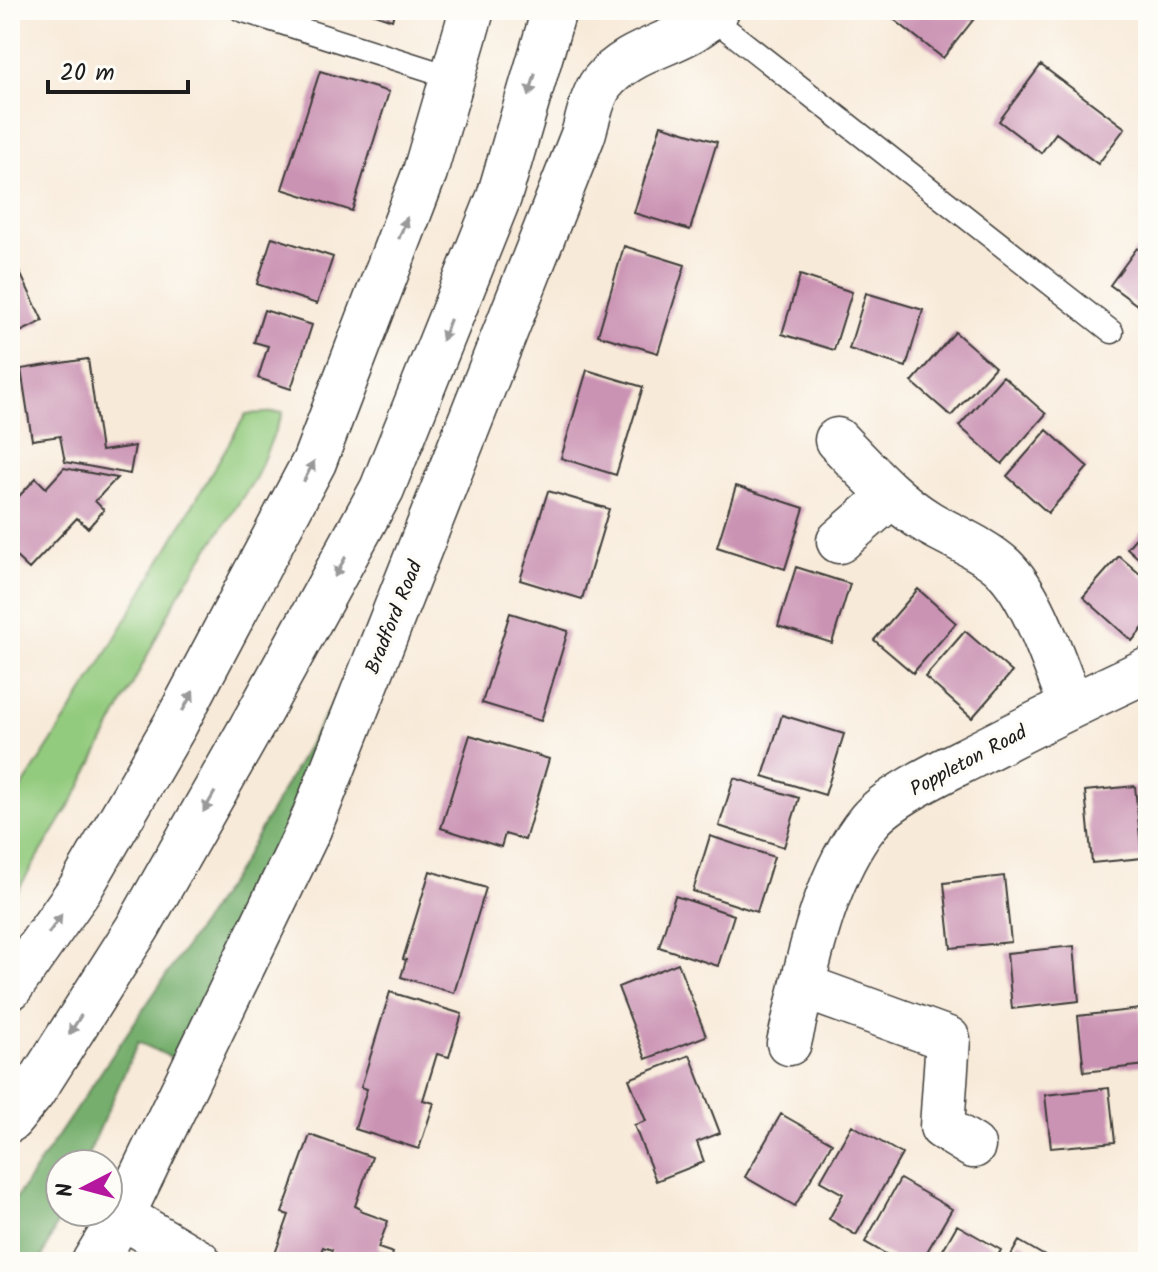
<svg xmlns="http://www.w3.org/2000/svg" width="1158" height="1272" font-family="Kalam,sans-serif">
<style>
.green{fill:#93cb7e;stroke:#58744d;stroke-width:2}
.forest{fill:#76af6d;stroke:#496644;stroke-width:2}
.building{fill:#ca93b3}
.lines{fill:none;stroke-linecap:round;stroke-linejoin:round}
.service-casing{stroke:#3d3b38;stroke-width:25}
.minor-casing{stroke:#3d3b38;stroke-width:47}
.primary-casing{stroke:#3d3b38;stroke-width:47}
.service{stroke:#fff;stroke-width:22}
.minor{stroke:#fff;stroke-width:44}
.primary{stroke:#fff;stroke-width:44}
.oneway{fill:#999}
.labels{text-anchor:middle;stroke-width:7;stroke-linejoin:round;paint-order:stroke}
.street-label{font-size:20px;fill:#1c1c1c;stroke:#fdfcf7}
</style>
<rect width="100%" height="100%" fill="#fdfcf7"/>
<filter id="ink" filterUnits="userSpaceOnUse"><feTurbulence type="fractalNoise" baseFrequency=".0125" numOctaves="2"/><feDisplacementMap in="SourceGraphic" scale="16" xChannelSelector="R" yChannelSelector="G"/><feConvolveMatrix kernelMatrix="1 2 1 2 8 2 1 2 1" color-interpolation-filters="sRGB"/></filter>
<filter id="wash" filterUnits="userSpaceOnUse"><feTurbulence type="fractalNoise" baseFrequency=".006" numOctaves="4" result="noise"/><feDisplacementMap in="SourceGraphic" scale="32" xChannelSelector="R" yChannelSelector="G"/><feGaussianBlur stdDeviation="1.8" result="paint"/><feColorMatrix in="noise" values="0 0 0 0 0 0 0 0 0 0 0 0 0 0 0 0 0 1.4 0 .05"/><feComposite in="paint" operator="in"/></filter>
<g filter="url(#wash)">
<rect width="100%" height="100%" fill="#f8ead9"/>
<path class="green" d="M 598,10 L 649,10 C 631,19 620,30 601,19 Z
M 283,412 L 256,477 L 178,595 L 79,790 L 10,903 L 10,806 L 89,683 L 246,414 Z"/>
<path class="forest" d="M 361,652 L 266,875 L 181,1062 L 138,1042 L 84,1164 L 60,1164 L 60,1212 L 62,1212 L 40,1262 L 10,1262 L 10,1207 L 238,869 Z"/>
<g id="blocks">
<path class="building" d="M 363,10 L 395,10 L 392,20 Z
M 882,10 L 981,10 L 943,58 Z
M 1041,65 L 1125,128 L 1098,164 L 1056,133 L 1041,153 L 999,121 Z
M 320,71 L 389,92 L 352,211 L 282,189 Z
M 661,125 L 717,142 L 690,230 L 634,213 Z
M 272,237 L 333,257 L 317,304 L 257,284 Z
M 624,246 L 685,265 L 658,353 L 598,335 Z
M 1137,248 L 1146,254 L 1148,250 L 1148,313 L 1110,285 Z
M 12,256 L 43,321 L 10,337 L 10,257 Z
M 800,275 L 852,292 L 834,350 L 782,334 Z
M 866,293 L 923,310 L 906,367 L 849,349 Z
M 264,310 L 312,325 L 291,389 L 258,378 L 268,346 L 254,342 Z
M 955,332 L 995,367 L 951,416 L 912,382 Z
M 88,359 L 101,451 L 135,446 L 130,474 L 65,462 L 60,436 L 32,440 L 21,369 Z
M 587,370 L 643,387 L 616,475 L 561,458 Z
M 1003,376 L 1046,414 L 1002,464 L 959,426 Z
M 1047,430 L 1088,467 L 1048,513 L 1007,476 Z
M 64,468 L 117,478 L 95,501 L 104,510 L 88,528 L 77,518 L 29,569 L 10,551 L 10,506 L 36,478 L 46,488 Z
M 736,486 L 804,508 L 785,569 L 717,547 Z
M 548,491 L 609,509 L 582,599 L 520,580 Z
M 1148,524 L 1148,567 L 1127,548 Z
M 1119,556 L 1148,581 L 1148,622 L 1132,641 L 1083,597 Z
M 796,567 L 850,584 L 832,643 L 778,626 Z
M 918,589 L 956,623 L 913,673 L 874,640 Z
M 510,613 L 568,631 L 541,721 L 482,703 Z
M 965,631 L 1012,672 L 972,718 L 925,677 Z
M 782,715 L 844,734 L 825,795 L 763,776 Z
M 470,735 L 549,759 L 525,840 L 505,834 L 501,847 L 441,828 Z
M 734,778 L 799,798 L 784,847 L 719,826 Z
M 1135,786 L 1142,858 L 1092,863 L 1085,791 Z
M 710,836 L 774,857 L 757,912 L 693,891 Z
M 430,871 L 486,888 L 454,993 L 401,977 L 406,960 L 403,959 Z
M 1004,876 L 1011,942 L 951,948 L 944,883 Z
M 675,896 L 734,915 L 718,966 L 659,947 Z
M 1074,946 L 1079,1001 L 1012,1009 L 1007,953 Z
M 678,963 L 706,1036 L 646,1059 L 618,987 Z
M 390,992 L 462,1014 L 449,1057 L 437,1054 L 423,1100 L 434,1103 L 419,1149 L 355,1129 L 367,1089 L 361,1087 Z
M 1140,1009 L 1146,1065 L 1084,1072 L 1078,1016 Z
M 690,1055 L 720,1133 L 697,1142 L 704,1162 L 656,1181 L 634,1125 L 646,1121 L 629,1079 Z
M 1109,1088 L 1115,1142 L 1051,1148 L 1045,1095 Z
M 781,1114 L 832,1143 L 795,1206 L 745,1177 Z
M 852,1125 L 902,1154 L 856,1235 L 829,1219 L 843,1194 L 820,1181 Z
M 310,1135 L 372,1157 L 355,1206 L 361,1209 L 360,1211 L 388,1221 L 378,1248 L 393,1253 L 390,1262 L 328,1262 L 332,1250 L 323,1247 L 317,1262 L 272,1262 L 289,1215 L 282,1213 Z
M 900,1179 L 952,1209 L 921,1262 L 900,1262 L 865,1242 Z
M 957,1225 L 1001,1250 L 994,1262 L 936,1262 Z
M 1019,1241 L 1055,1262 L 1007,1262 Z"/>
</g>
</g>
<g filter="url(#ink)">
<use href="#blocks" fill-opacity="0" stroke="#3d3b38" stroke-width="2"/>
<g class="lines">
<defs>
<path id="service" d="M 241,10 L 452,77
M 711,17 L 1112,332"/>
<path id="minor" d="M 837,440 C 866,470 893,501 929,523 C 953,537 982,548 1003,567 C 1034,596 1055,666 1071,705
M 839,541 L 891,496
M 802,986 L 948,1039 L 942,1127 L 973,1146
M 789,1043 C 806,972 822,878 869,821 C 889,797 939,773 967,759 C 1027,728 1087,698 1148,670
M 122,1216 L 199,1262
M 94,1262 L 122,1216 L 309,829 L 583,135 C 588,119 592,96 602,83 C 632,45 687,45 717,10"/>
<path id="primary" d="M 10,988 L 80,889 L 175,725 L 314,462 L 425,172 L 472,10
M 10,1120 L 33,1092 L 138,927 L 261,710 L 382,489 L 499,197 L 554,10"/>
</defs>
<use href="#service" class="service-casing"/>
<use href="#minor" class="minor-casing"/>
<use href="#primary" class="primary-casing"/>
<use href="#service" class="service"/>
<use href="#minor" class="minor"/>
<use href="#primary" class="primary"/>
</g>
<defs><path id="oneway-solid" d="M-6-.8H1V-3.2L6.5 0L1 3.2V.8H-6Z" transform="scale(2)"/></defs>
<g class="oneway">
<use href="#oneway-solid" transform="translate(532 85) rotate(106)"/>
<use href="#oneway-solid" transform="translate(403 228) rotate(-69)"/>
<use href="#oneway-solid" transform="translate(446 330) rotate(112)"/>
<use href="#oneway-solid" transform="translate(309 471) rotate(-63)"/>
<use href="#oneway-solid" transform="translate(340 567) rotate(119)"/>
<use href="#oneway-solid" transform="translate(188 701) rotate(-62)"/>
<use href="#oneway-solid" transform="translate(209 802) rotate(120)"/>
<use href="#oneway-solid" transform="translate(55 924) rotate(-55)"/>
<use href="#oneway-solid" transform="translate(75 1025) rotate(122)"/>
</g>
</g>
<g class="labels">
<g class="street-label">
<text transform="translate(393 617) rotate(-68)" y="7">Bradford Road</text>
<text transform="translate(968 760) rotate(-28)" y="7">Poppleton Road</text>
</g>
</g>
<rect width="1158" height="1272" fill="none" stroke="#fdfcf7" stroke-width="40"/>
<g transform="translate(84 1188) rotate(264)"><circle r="38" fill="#fdfcf7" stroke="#a3a29f" stroke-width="2"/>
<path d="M0-6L14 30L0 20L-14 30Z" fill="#b5179e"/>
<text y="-12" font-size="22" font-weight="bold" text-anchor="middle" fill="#1c1c1c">N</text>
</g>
<path d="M48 80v12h140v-12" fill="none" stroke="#1c1c1c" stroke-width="4"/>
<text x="60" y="80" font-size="24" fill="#1c1c1c" stroke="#fdfcf7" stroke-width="6" paint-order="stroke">20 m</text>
</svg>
